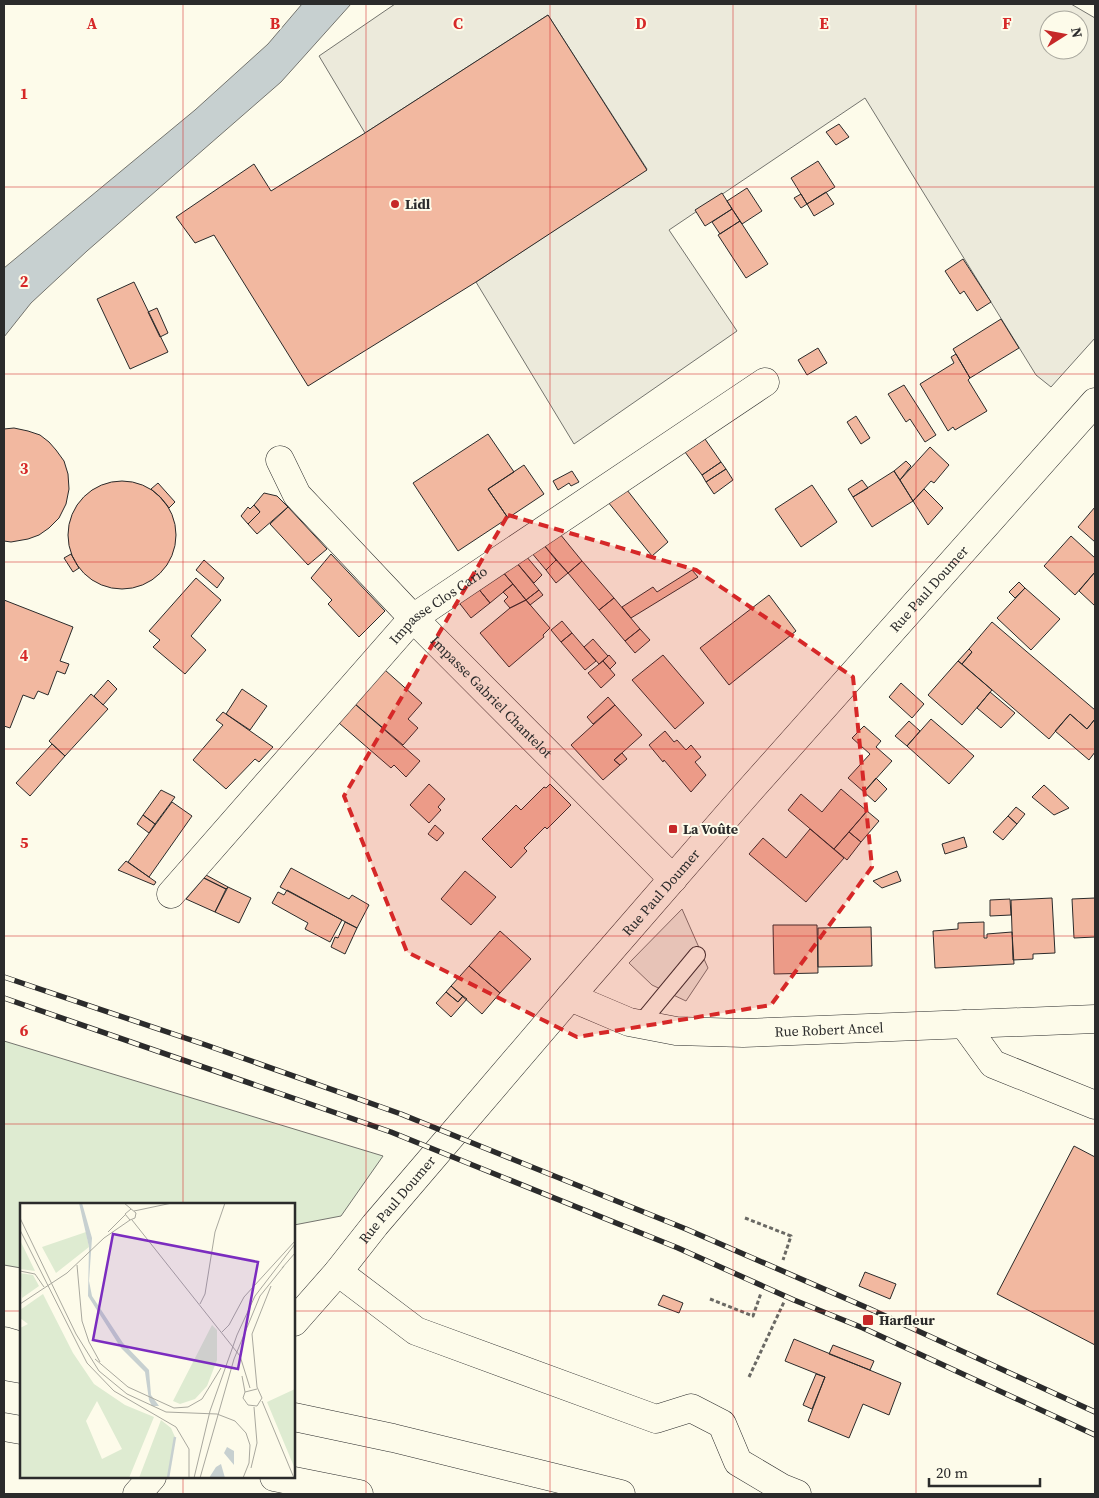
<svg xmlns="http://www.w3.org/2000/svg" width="1099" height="1498" font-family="'Source Serif 4',serif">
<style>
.green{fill:#deebd1;stroke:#74746e}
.parking{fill:#eceadb;stroke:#74746e;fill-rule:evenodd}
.water{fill:#c7d0d0;stroke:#74746e}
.building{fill:#f2b8a0;stroke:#2b2b2b}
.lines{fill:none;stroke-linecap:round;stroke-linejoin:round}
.lane-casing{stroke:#2b2b2b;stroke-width:18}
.street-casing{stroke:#2b2b2b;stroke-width:29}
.secondary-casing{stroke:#2b2b2b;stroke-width:29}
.highway-casing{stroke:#2b2b2b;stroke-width:29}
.path{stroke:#6a6964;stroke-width:3;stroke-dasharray:4 2.5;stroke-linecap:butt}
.lane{stroke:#fdfbea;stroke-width:16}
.street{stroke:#fdfbea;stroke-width:28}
.secondary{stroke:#fdfbea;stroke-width:28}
.highway{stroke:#fdfbea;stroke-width:28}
.rail-casing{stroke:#2b2b2b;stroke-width:5.5}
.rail{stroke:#fdfbea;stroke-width:4;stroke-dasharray:11;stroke-linecap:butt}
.marked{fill:#d62828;fill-opacity:0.2;stroke:#d62828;stroke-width:4;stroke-dasharray:10 6;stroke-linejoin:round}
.grid{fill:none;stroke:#d62828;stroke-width:1;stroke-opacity:0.55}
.poi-dot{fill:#c62828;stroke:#fdfbea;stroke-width:2}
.labels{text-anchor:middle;stroke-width:4;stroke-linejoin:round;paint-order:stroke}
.poi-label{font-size:14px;font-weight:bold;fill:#2b2b2b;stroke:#fdfbea;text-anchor:start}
.street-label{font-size:14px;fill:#2b2b2b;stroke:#fdfbea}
.inset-river{fill:none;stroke:#c7d0d0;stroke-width:2.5}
.inset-road{fill:none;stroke:#a9a89e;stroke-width:1}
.view{fill:#7b2cbf;fill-opacity:0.15;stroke:#7b2cbf;stroke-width:2.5}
.inset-edge{fill:none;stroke:#2b2b2b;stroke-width:2.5}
.grid-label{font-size:16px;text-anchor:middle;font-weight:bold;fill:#d62828;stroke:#fdfbea;stroke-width:4;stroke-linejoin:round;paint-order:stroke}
</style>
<rect width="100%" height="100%" fill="#fdfbea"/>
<path class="green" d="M 4,1041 L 383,1156 L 341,1216 L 294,1225 L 294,1204 L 21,1204 L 21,1268 L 4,1265 Z"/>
<path class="parking" d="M 395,4 L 1071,4 L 1095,18 L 1095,338 L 1051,387 L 1036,375 L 865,98 L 669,230 L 737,331 L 574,444 L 476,282 L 647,169 L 548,15 L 365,133 L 319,56 ZM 1049,20 L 1079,20 L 1079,50 L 1049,50 Z
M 682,909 L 708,968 L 686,1001 L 652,985 L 629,963 Z"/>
<path class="water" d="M 302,4 L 351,4 L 281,82 L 87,251 L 31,303 L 4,337 L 4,268 L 195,110 L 268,44 Z"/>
<path class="building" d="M 548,15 L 647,170 L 476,282 L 308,386 L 214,235 L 195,243 L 176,217 L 254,164 L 271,191 L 365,133 Z
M 839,124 L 849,137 L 836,145 L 826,132 Z
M 818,161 L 835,187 L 807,204 L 791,178 Z
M 747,188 L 762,211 L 742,224 L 727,201 Z
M 826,192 L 834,204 L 814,216 L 807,204 Z
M 722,193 L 732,209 L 705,226 L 695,210 Z
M 801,194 L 807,204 L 801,208 L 794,198 Z
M 732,209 L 740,221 L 720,234 L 712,222 Z
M 740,221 L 768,264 L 746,278 L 718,235 Z
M 963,259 L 991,302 L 977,311 L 964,291 L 960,294 L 945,271 Z
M 134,282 L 168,352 L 130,369 L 97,299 Z
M 157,308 L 168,333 L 160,337 L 148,312 Z
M 1001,319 L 1019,348 L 970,378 L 953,349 Z
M 818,348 L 827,363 L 807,375 L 798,360 Z
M 956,354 L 970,378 L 968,380 L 987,411 L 955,430 L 953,427 L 948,431 L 920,384 L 954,363 L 951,357 Z
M 904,385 L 936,435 L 925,442 L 910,419 L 906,422 L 888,394 Z
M 856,416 L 870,438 L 861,444 L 847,422 Z
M 14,428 L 28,431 L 40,435 L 49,442 L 56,450 L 64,461 L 68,474 L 69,489 L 66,504 L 59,518 L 49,528 L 39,535 L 28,539 L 11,542 L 4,541 L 4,429 Z
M 488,434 L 514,472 L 488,489 L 508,518 L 458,551 L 413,483 Z
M 705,439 L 721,462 L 702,475 L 685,452 Z
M 930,447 L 949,465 L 934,483 L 931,481 L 913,501 L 900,480 Z
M 906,461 L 911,466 L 900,480 L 894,471 Z
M 721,462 L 726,469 L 706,482 L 702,475 Z
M 524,465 L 544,494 L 508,518 L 488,489 Z
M 726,469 L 733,480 L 714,494 L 706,482 Z
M 572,471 L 579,482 L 571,486 L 569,483 L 558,490 L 553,481 Z
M 894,471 L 913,501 L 872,527 L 853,497 Z
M 862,480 L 868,488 L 853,497 L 848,489 Z
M68 535a54 54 0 1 1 108 0a54 54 0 1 1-108 0Z
M 158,483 L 175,502 L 169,508 L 160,497 L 151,489 Z
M 812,485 L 837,522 L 801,547 L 775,509 Z
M 924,489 L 943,508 L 928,525 L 913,501 Z
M 627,490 L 668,542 L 652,556 L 608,502 Z
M 264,493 L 277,496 L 288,507 L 257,534 L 248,524 L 260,512 L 254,505 Z
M 254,505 L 260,512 L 248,524 L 241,516 L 248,507 L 250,509 Z
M 288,507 L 327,549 L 308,565 L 270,524 Z
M 1095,507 L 1095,542 L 1078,527 Z
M 560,534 L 582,561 L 568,573 L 543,544 Z
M 1071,536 L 1095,558 L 1095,572 L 1075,595 L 1044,566 Z
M 543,544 L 556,560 L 546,570 L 531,552 Z
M 71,554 L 79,568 L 73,572 L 64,558 Z
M 331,554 L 385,611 L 359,637 L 328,604 L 332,600 L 311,578 Z
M 526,556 L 542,575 L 534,583 L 516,562 Z
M 204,560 L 224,578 L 217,588 L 196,570 Z
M 556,560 L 568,573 L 556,583 L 546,570 Z
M 582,561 L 614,598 L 599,610 L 568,573 Z
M 516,562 L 539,590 L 526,600 L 502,571 Z
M 692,570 L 698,577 L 631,618 L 622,607 L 653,587 L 657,592 Z
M 502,571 L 513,584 L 490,603 L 477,587 Z
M 1095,572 L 1095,606 L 1079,591 Z
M 196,578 L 221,600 L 191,636 L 206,650 L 185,674 L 153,647 L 160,640 L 149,631 Z
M 1019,582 L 1025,588 L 1015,598 L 1009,592 Z
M 513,584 L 526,600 L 510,608 L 504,601 L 508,597 L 503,592 Z
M 477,587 L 490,603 L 471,618 L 457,600 Z
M 1025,588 L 1060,619 L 1031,650 L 997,618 Z
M 539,590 L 543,595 L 530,605 L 526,600 Z
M 769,595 L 796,631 L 729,685 L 700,648 Z
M 614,598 L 640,629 L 625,641 L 599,610 Z
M 4,600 L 73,627 L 60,661 L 69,664 L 65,674 L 57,671 L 48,695 L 38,691 L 34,699 L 23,695 L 10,728 L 4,726 Z
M 526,600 L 550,628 L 543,635 L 544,637 L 509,667 L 480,633 L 510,608 Z
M 562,621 L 572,633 L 561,642 L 551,630 Z
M 992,622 L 1095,710 L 1095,719 L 1087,729 L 1070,714 L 1049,739 L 962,664 L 972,652 L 969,649 Z
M 640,629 L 650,640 L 635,653 L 625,641 Z
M 572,633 L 596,661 L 585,670 L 561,642 Z
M 593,639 L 608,656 L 599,664 L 584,647 Z
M 969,649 L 972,652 L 962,664 L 958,661 Z
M 609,655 L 616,663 L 610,669 L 603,661 Z
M 663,655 L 704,703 L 675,729 L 632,680 Z
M 603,661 L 615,675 L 601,688 L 588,673 Z
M 958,661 L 992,690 L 962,725 L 928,695 Z
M 385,670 L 422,703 L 408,719 L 418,728 L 403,745 L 355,704 Z
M 108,680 L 117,689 L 103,705 L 94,696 Z
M 901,683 L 924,704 L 912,718 L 889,697 Z
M 242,689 L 267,706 L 250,730 L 226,714 Z
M 990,692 L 1015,713 L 1001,728 L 977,708 Z
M 91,694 L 108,709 L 65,756 L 49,741 Z
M 608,697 L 615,705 L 593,724 L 587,717 Z
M 355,704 L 420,761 L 406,777 L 394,765 L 391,768 L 339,723 Z
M 615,705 L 642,735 L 614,760 L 620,765 L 603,780 L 571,745 Z
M 223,712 L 273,747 L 259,762 L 255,759 L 226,789 L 193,760 L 223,725 L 216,720 Z
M 1070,714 L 1087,729 L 1095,719 L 1095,752 L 1089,760 L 1055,731 Z
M 931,719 L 974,756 L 949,784 L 907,746 Z
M 909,721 L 920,731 L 907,746 L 895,736 Z
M 864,726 L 881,741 L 876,747 L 892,761 L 864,792 L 848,778 L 870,754 L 852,738 Z
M 665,731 L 674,742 L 677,740 L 686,750 L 691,745 L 701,757 L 695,762 L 706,775 L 691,792 L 664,760 L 663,762 L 649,745 Z
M 52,744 L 65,756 L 30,796 L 16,783 Z
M 622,753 L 627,759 L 620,765 L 614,760 Z
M 876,778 L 887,789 L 875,802 L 864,792 Z
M 429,784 L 445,799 L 438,807 L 441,810 L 429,823 L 410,805 Z
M 550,784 L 571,805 L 547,829 L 545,827 L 524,848 L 527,851 L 511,868 L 482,839 L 516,805 L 521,810 L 544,787 L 546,788 Z
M 1044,785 L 1069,808 L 1054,815 L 1032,797 Z
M 841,789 L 867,811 L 834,849 L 788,810 L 801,794 L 822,812 Z
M 161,790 L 175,797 L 155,824 L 143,815 Z
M 172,802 L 192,816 L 149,877 L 128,862 Z
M 1016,807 L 1025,814 L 1017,824 L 1008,816 Z
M 867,811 L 879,821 L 861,842 L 849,832 Z
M 143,815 L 155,824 L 149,833 L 137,824 Z
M 1008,816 L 1017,824 L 1003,840 L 993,832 Z
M 435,825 L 444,833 L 437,841 L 428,834 Z
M 810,829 L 844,858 L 806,902 L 749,854 L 763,838 L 786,858 Z
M 849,832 L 861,842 L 847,860 L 834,849 Z
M 964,837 L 967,847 L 945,854 L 942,844 Z
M 126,861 L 156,882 L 154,885 L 118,870 Z
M 291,868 L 349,899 L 352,895 L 369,905 L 357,928 L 280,887 Z
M 465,871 L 496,897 L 471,925 L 441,899 Z
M 897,871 L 901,881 L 882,888 L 873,881 Z
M 206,875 L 228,887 L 226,889 L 204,878 Z
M 204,878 L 226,889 L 215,912 L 186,899 Z
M 228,887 L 251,898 L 239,923 L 215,912 Z
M 287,890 L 342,920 L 330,942 L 305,929 L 308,923 L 272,903 L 278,892 L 284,895 Z
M 1052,898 L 1055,953 L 1033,954 L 1033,959 L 1013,960 L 1011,900 Z
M 1095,898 L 1095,937 L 1074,938 L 1072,899 Z
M 1010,899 L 1011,915 L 990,916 L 990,900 Z
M 345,922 L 357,928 L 345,954 L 331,947 L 335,937 L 338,938 Z
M 984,922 L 984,938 L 987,938 L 987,934 L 1012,932 L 1014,964 L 935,968 L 933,931 L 958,929 L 958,923 Z
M 773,925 L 817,925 L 818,973 L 774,974 Z
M 871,927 L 872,966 L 818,967 L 818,928 Z
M 500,931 L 531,959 L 500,993 L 469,966 Z
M 469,966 L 500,993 L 482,1014 L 451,986 Z
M 451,986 L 463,996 L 458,1002 L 446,992 Z
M 446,992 L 458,1002 L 463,996 L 467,999 L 451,1017 L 436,1003 Z
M 1074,1146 L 1095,1157 L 1095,1345 L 997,1294 Z
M 865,1272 L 896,1284 L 890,1299 L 859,1286 Z
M 663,1295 L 683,1303 L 679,1313 L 658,1305 Z
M 794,1339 L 901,1383 L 889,1415 L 863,1404 L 849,1438 L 808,1421 L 825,1377 L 785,1361 Z
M 833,1345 L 874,1361 L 870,1370 L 829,1354 Z
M 816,1374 L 825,1377 L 812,1409 L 803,1405 Z"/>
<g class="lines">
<defs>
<path id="lane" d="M 640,1024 L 697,955"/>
<g id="street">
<path id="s1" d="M 280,460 L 297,495 L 413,618 L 673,879"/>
<path id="s2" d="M 171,894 L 413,618 L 765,382"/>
<path d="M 964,1024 L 993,1064 L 1095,1105"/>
</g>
<g id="secondary">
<path id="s3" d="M 570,997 L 629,1022 L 676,1031 L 743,1033 L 1095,1019"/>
<path d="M 338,1272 L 416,1331 L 656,1419 L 691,1408 L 722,1424 L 738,1462 L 782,1488 L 797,1494"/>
<path id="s4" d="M 294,1322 L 338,1272 L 375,1225 L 570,997 L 742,799 L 1095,402"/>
<path d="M 137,1494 L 152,1477"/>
</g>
<path id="highway" d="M 4,1341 L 21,1346
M 4,1366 L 21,1369
M 294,1417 L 393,1438 L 621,1494
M 4,1427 L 21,1430
M 274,1477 L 359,1494"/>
</defs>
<use href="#lane" class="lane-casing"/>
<use href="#street" class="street-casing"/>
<use href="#secondary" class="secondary-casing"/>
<use href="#highway" class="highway-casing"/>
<path class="path" d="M 745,1218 L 791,1236 L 783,1260
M 710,1299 L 753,1316 L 761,1293
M 749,1377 L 784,1302"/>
<use href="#lane" class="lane"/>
<use href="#street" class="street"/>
<use href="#secondary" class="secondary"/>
<use href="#highway" class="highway"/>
<defs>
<path id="rail" d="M 4,977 L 206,1045 L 401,1114 L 507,1157 L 686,1229 L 870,1309 L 1095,1412
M 4,998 L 391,1132 L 678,1248 L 794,1300 L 863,1328 L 1095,1435"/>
</defs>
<use href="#rail" class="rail-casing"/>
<use href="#rail" class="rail"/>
</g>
<path class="marked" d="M 508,515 L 696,570 L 853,677 L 872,867 L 771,1005 L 577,1037 L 407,952 L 344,796 Z"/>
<path class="grid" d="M 183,4 L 183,1204M 366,4 L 366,1494M 550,4 L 550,1494M 733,4 L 733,1494M 916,4 L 916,1494M 4,187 L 1095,187M 4,374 L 1095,374M 4,562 L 1095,562M 4,749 L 1095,749M 4,936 L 1095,936M 4,1124 L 1095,1124M 4,1311 L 21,1311M 294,1311 L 1095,1311M 183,1477 L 183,1494"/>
<g class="poi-dot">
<circle cx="395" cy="204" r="5"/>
<rect x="668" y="824" width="10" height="10" rx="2.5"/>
<rect x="862" y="1314" width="12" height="12" rx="2.5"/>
</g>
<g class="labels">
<g class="poi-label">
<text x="405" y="209">Lidl</text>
<text x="683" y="834">La Voûte</text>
<text x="879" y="1325">Harfleur</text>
</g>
<g class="street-label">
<text dy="5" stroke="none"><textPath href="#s4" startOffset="970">Rue Paul Doumer</textPath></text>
<text dy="5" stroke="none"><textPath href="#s2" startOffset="395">Impasse Clos Cario</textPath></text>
<text dy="5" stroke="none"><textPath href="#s1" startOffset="319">Impasse Gabriel Chantelot</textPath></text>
<text dy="5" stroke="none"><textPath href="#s4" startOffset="565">Rue Paul Doumer</textPath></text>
<text dy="5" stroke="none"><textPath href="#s3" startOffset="265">Rue Robert Ancel</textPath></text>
<text dy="5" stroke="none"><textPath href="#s4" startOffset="160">Rue Paul Doumer</textPath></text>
</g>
</g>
<g transform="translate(20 1203)">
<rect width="275" height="275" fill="#fdfbea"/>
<path d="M 66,29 L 69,44 L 36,70 L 22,44 ZM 0,37 L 15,68 L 0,66 ZM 0,70 L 13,72 L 19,83 L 2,95 ZM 23,91 L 53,150 L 74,181 L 105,202 L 134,214 L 109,275 L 0,275 L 0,125 L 8,121 L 0,115 L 0,107 ZM 77,198 L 102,246 L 82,256 L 66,218 ZM 192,122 L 197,127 L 197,157 L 187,183 L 175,196 L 160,201 L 153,198 ZM 275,186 L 275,266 L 247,199 ZM 141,217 L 151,225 L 155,234 L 148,275 L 119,275 Z" fill="#deebd1" fill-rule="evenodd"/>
<path d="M 59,0 L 62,0 L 72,35 L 69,78 L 72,93 L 103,140 L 129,167 L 131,192 L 139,203 L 132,203 L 129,197 L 125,169 L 101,145 L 68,93 L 69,44 ZM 207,244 L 214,248 L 214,262 L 204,250 ZM 201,261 L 205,275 L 189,275 L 196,264 Z" fill="#c7d0d0"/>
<path class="inset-river" d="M 148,275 L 155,234"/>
<path class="inset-road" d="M 104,0 L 116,10 L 115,15 L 110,17 L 105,11 L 111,6M 114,8 L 152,0M 0,15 L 56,131 L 79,168 L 107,191 L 146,209 L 197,211 L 215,218 L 226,230 L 230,242 L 229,260 L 223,275M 112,17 L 220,153 L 230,185M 0,27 L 67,160 L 94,188 L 156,224 L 169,246 L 169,275M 88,29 L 105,12M 57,62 L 62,118 L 69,139 L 80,159M 262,65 L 275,50M 0,68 L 15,71 L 24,84M 0,101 L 47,70 L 84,35 L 110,17M 180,101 L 185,91 L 195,29 L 205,0M 202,129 L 209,122 L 224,94 L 275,38M 75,156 L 108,184 L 154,205 L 168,204 L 182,196 L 201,165M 222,173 L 225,189M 237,186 L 225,189 L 223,195 L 228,202 L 237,203 L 242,195 L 237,184 L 232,131 L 251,83M 242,198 L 274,275M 231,265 L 237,240 L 234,204M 174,275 L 190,208 L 217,132 L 235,93 L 275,41M 180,275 L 214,156 L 240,93 L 264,63"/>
<path class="view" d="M 93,31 L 238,59 L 218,166 L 73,137 Z"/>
<rect width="275" height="275" class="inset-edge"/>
</g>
<g class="grid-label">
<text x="92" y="29">A</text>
<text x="275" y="29">B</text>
<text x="458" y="29">C</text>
<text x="641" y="29">D</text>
<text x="824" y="29">E</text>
<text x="1007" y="29">F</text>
<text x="24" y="99">1</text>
<text x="24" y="287">2</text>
<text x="24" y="474">3</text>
<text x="24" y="661">4</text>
<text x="24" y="848">5</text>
<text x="24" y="1036">6</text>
</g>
<rect width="1099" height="1498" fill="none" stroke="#2b2b2b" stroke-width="10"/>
<g transform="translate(1064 35) rotate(79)"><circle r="24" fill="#fdfbea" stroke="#a9a89e"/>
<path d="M0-4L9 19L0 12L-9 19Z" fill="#c62828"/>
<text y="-8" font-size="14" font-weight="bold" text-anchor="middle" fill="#2b2b2b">N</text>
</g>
<path d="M929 1478v8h111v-8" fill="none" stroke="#2b2b2b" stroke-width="2.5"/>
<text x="936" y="1478" font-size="15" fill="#2b2b2b" stroke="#fdfbea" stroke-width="4" paint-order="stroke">20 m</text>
</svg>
